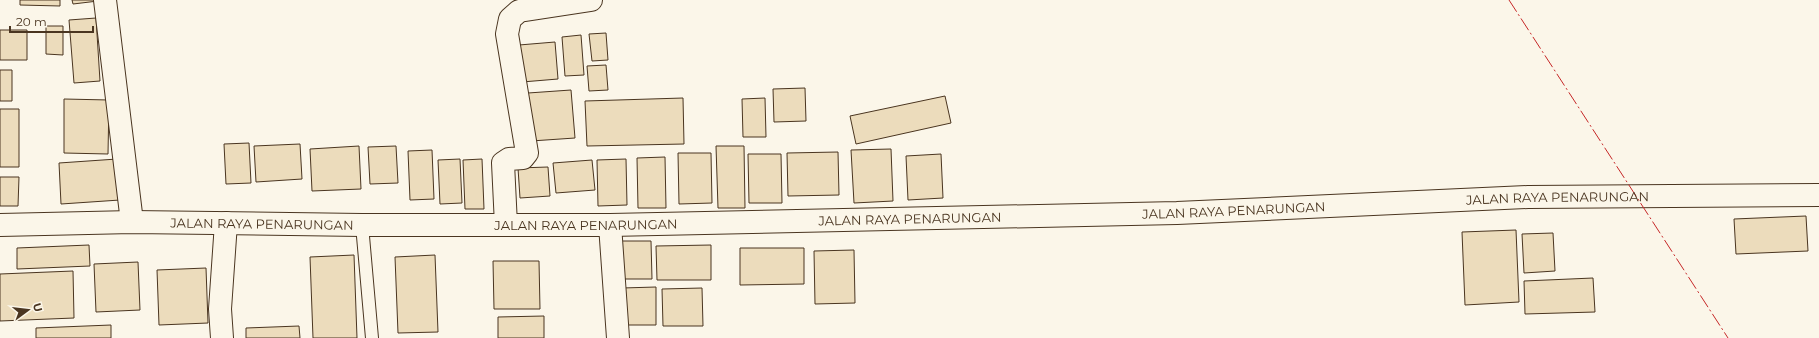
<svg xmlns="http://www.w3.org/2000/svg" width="1819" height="338" font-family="Montserrat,sans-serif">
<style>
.building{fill:#ecdcbc;stroke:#4a3520}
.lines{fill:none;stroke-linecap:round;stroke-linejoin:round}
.service-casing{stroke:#4a3520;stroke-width:14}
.minor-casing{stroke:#4a3520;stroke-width:24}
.secondary-casing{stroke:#4a3520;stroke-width:24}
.service{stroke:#fbf6e9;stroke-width:12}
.minor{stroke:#fbf6e9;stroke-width:22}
.secondary{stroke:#fbf6e9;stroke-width:22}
.power{stroke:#c62828;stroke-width:1;stroke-dasharray:14 3 2 3;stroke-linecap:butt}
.labels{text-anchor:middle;stroke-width:3;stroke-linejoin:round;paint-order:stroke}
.street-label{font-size:13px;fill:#4a3520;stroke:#fbf6e9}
</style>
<rect width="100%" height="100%" fill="#fbf6e9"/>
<path class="building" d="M 20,0 L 60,0 L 60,6 L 20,5 Z
M 72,0 L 97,0 L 98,1 L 73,4 Z
M 96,18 L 100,81 L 74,83 L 69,20 Z
M 46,26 L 63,26 L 63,55 L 46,54 Z
M 0,30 L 27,30 L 27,60 L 0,60 Z
M 606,33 L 608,60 L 592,61 L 589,34 Z
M 581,35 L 584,75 L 565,76 L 562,37 Z
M 555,42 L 558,79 L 522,82 L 519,45 Z
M 606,65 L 608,90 L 589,91 L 587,66 Z
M 0,70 L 12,70 L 12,101 L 0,101 Z
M 805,88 L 806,121 L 774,122 L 773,89 Z
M 571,90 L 575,138 L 531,141 L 528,93 Z
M 945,96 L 951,123 L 856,144 L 850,116 Z
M 683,98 L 684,144 L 587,146 L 585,101 Z
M 765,98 L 766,137 L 743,137 L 742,99 Z
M 64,99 L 109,100 L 108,154 L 64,153 Z
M 0,109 L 19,109 L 19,167 L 0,167 Z
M 249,143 L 251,183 L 226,184 L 224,144 Z
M 300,144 L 302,179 L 256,182 L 254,146 Z
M 359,146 L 361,189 L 312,191 L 310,149 Z
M 396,146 L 398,183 L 370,184 L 368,147 Z
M 716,146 L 744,146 L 745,208 L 718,208 Z
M 891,149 L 893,201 L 854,203 L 851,150 Z
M 432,150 L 434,199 L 410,200 L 408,151 Z
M 838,152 L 839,195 L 788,196 L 787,153 Z
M 678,153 L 711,153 L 712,203 L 679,204 Z
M 748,154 L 781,154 L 782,203 L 749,203 Z
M 941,154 L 943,198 L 908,200 L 906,156 Z
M 665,157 L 666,208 L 638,208 L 637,158 Z
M 117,159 L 120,200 L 61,204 L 59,163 Z
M 460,159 L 462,203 L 440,204 L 438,160 Z
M 482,159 L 484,209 L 465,209 L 463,160 Z
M 626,159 L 627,205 L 598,206 L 597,160 Z
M 592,160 L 595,190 L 556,193 L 553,163 Z
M 548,167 L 550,196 L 520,198 L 518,168 Z
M 0,177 L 19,177 L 18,206 L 0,206 Z
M 1806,216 L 1808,251 L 1736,254 L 1734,219 Z
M 1516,230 L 1519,302 L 1465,305 L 1462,232 Z
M 1553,233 L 1555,271 L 1524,273 L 1522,234 Z
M 617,241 L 651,241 L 652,279 L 618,279 Z
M 89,245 L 90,266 L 17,269 L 17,248 Z
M 711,245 L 711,280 L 657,280 L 656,246 Z
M 740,248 L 804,248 L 804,284 L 740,285 Z
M 854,250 L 855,303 L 815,304 L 814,251 Z
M 354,255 L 357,338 L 313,338 L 310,257 Z
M 435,255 L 438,332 L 398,333 L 395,257 Z
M 493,261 L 539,261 L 540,309 L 494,309 Z
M 138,262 L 140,310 L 96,312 L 94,264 Z
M 206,268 L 208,323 L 159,325 L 157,270 Z
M 73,271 L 74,318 L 0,321 L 0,274 Z
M 1593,278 L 1595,312 L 1525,314 L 1524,281 Z
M 656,287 L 656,325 L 623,325 L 622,288 Z
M 702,288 L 703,326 L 663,326 L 662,289 Z
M 544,316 L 544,338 L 498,338 L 498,317 Z
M 111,325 L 111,338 L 36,338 L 36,328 Z
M 299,326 L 300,338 L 246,338 L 246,328 Z"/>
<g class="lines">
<defs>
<path id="service" d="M 362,225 L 372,338"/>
<path id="minor" d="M 105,0 L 132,222
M 506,225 L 503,163 L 509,159 L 523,158 L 527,153 L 507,34 L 510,19 L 519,11 L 591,0
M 610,225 L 618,338
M 222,338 L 220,309 L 226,223"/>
<g id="secondary">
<path id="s1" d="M 0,225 L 132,222 L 362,225 L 610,225 L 1177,213 L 1528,197 L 1819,195"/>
</g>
</defs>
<use href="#service" class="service-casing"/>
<use href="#minor" class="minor-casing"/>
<use href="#secondary" class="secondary-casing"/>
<use href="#service" class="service"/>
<use href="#minor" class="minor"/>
<use href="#secondary" class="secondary"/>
<path class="power" d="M 1509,0 L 1728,338"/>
</g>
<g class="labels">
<g class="street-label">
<text dy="5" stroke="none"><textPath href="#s1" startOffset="1558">JALAN RAYA PENARUNGAN</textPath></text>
<text dy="5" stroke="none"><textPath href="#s1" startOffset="1234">JALAN RAYA PENARUNGAN</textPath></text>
<text dy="5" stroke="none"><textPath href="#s1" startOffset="910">JALAN RAYA PENARUNGAN</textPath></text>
<text dy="5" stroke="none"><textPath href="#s1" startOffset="262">JALAN RAYA PENARUNGAN</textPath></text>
<text dy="5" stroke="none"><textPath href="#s1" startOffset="586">JALAN RAYA PENARUNGAN</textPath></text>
</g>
</g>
<g transform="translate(28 310) rotate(75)" stroke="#fbf6e9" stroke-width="3" paint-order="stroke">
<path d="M0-3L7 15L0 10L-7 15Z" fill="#4a3520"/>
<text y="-6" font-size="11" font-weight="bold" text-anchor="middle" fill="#4a3520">U</text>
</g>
<path d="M10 26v6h83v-6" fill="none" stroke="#4a3520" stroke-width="2"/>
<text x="16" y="26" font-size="12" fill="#4a3520" stroke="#fbf6e9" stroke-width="3" paint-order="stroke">20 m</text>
</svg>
